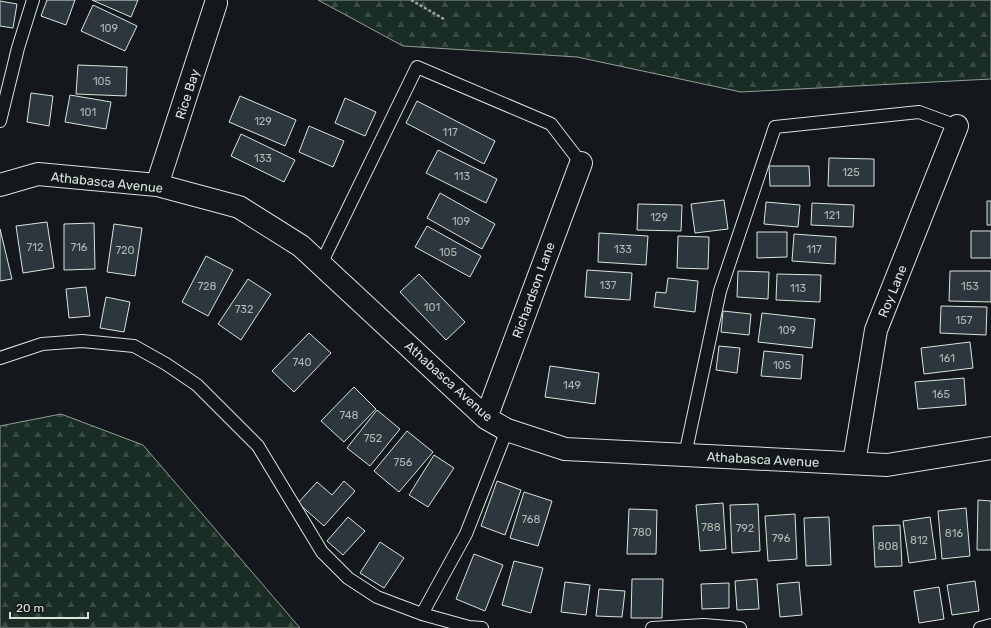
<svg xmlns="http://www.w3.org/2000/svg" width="991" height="628" font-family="Rubik,sans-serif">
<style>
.forest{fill:url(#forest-firs);stroke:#939e99}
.building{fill:#2c363c;stroke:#d8e6dc}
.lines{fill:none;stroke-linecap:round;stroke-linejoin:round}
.service-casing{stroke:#d8e6dc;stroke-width:14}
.minor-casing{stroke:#d8e6dc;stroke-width:24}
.path{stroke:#9da8a2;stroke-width:2.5;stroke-dasharray:3 2;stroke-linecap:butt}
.service{stroke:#14181c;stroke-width:12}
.minor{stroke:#14181c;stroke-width:22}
.labels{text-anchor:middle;stroke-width:3;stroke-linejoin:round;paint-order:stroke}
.number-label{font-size:11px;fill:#adbab4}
.street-label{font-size:13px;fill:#d8e6dc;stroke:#14181c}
</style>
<defs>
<pattern id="forest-firs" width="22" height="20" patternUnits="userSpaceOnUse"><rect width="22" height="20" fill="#1a2d24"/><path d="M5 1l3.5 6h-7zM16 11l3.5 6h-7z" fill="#3b4b43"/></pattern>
</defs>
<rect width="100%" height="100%" fill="#14181c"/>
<path class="forest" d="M 318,0 L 991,0 L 991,79 L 741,92 L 577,57 L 403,46 Z
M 61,414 L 143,445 L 300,628 L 0,628 L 0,426 Z"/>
<path class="building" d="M 47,0 L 75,0 L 66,25 L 41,16 Z
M 92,0 L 138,0 L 131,17 Z
M 0,1 L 17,4 L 13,28 L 0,26 Z
M 93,5 L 137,26 L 125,51 L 81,31 Z
M 78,65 L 127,67 L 126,96 L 76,94 Z
M 31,93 L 53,96 L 49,126 L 27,122 Z
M 70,95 L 111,102 L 106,129 L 65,122 Z
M 240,96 L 296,120 L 285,146 L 229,122 Z
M 345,98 L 376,112 L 365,136 L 335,123 Z
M 417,101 L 495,141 L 484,164 L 406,123 Z
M 309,126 L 344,141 L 333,167 L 299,152 Z
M 241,134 L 295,160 L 284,182 L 231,156 Z
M 438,150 L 497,179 L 486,203 L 426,173 Z
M 829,158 L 874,159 L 874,186 L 828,186 Z
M 769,166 L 809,166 L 810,186 L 770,186 Z
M 440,193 L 495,224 L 482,249 L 427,218 Z
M 724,200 L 728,229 L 695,233 L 691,204 Z
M 987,201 L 991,201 L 991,225 L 987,225 Z
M 766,202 L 800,205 L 798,227 L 764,224 Z
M 812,203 L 854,205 L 853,227 L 811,225 Z
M 638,204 L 682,205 L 681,231 L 637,230 Z
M 47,222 L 54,268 L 23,273 L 16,226 Z
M 94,223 L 95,269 L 64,270 L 64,224 Z
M 114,224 L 142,228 L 135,276 L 107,272 Z
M 427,226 L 481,256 L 470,277 L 415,247 Z
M 0,229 L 12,279 L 0,281 Z
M 971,231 L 991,231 L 991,258 L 971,258 Z
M 757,232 L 787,232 L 787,257 L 757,258 Z
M 599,233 L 648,236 L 646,265 L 598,262 Z
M 794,234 L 836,237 L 835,264 L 792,261 Z
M 678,236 L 709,237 L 708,269 L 677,268 Z
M 206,256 L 233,270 L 208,316 L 182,302 Z
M 587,270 L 632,273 L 630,300 L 585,297 Z
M 738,271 L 769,272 L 768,299 L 737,297 Z
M 950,271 L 991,271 L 991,302 L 949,301 Z
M 419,274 L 465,322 L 446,340 L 400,292 Z
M 777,274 L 821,275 L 820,302 L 776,300 Z
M 668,278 L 698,281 L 695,312 L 654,307 L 656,292 L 666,293 Z
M 248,279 L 271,294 L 241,340 L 218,324 Z
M 86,287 L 90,316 L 69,318 L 66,289 Z
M 106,297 L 130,302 L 124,332 L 100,328 Z
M 941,306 L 987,307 L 986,335 L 940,333 Z
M 723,311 L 751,314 L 749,335 L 721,332 Z
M 762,313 L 815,319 L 812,348 L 758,342 Z
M 309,333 L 331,353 L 294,392 L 272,371 Z
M 970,342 L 973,368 L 924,374 L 921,348 Z
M 719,346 L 740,348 L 737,373 L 716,370 Z
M 764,351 L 803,355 L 801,379 L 761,376 Z
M 550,366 L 599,373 L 595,404 L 545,397 Z
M 964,378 L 966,405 L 918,409 L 915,382 Z
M 354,387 L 376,409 L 344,442 L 321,421 Z
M 377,410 L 400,429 L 370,466 L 347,448 Z
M 407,431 L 433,452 L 399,492 L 374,471 Z
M 434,455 L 454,468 L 428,507 L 409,495 Z
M 344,481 L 355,491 L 324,526 L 298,503 L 317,482 L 332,495 Z
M 497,481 L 521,490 L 505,535 L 481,526 Z
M 524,492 L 552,501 L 538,546 L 510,538 Z
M 978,500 L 991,501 L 991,550 L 977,550 Z
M 723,503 L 726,549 L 700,551 L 696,505 Z
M 758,504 L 760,551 L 732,553 L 730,505 Z
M 966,508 L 970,556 L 942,559 L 938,511 Z
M 629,509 L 657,510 L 656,554 L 627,554 Z
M 795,514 L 797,559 L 768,561 L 765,516 Z
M 348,517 L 365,531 L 343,555 L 327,541 Z
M 829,517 L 831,565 L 806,566 L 804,518 Z
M 930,517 L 936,559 L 909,563 L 903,521 Z
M 900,525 L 902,566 L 875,567 L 873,526 Z
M 380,542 L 404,558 L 384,588 L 360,573 Z
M 474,554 L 503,565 L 485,611 L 456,599 Z
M 514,561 L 543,568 L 531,613 L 502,605 Z
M 632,579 L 663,579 L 662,618 L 631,618 Z
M 757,579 L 759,609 L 737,610 L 735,581 Z
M 975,581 L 979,611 L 952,615 L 947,585 Z
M 565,582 L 590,585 L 586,615 L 561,612 Z
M 799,582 L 802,615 L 780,617 L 777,584 Z
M 729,583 L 729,608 L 702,609 L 701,584 Z
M 939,587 L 944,619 L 919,623 L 914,591 Z
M 599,589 L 625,591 L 622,617 L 596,616 Z"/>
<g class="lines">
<defs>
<path id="service" d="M 0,121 L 18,48 L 33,0
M 321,264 L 417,67 L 551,124 L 581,163
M 0,358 L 42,344 L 82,341 L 134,346 L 166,364 L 197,385 L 258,446 L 322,552 L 348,578 L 377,597 L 422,614 L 469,627 L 482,628
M 685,455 L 720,291 L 775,127 L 919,112 L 957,126
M 422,614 L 466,534 L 507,430
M 652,628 L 704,625 L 740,628
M 980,628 L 991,625"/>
<path id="minor" d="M 0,185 L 38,174 L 157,185 L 239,207 L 301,246 L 486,418 L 507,430 L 565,449 L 887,465 L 991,448
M 157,185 L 216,3
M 486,418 L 581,163
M 854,463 L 876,330 L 957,126"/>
</defs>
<use href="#service" class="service-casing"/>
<use href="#minor" class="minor-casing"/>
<path class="path" d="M 411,0 L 444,19"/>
<use href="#service" class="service"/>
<use href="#minor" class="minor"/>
</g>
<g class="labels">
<g class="number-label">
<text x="109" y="32">109</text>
<text x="102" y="85">105</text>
<text x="88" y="116">101</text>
<text x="263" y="125">129</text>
<text x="450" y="136">117</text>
<text x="263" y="162">133</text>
<text x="851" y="176">125</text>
<text x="462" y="180">113</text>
<text x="832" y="219">121</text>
<text x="659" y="221">129</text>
<text x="461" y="225">109</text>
<text x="35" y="251">712</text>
<text x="79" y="251">716</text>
<text x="623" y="253">133</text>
<text x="814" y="253">117</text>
<text x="125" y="254">720</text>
<text x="448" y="256">105</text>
<text x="608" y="289">137</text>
<text x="207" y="290">728</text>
<text x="970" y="290">153</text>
<text x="798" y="292">113</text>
<text x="432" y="311">101</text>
<text x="244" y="313">732</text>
<text x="964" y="324">157</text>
<text x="787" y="334">109</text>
<text x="947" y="362">161</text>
<text x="302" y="366">740</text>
<text x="782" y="369">105</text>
<text x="572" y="389">149</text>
<text x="941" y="398">165</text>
<text x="349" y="419">748</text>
<text x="373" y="442">752</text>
<text x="403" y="466">756</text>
<text x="531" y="523">768</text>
<text x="711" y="531">788</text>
<text x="745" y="532">792</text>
<text x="642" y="536">780</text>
<text x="954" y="537">816</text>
<text x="781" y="542">796</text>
<text x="919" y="544">812</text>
<text x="888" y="550">808</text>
</g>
<g class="street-label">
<text transform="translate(187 94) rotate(-72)" y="5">Rice Bay</text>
<text transform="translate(107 182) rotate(6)" y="5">Athabasca Avenue</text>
<text transform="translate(533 290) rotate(-70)" y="5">Richardson Lane</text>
<text transform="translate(892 291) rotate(-68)" y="5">Roy Lane</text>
<text transform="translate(449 381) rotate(42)" y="5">Athabasca Avenue</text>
<text transform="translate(763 459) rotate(3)" y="5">Athabasca Avenue</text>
</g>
</g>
<path d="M10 612v6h78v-6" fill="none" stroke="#d8e6dc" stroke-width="2"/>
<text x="16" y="612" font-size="12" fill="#d8e6dc" stroke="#14181c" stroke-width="3" paint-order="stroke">20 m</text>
</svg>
